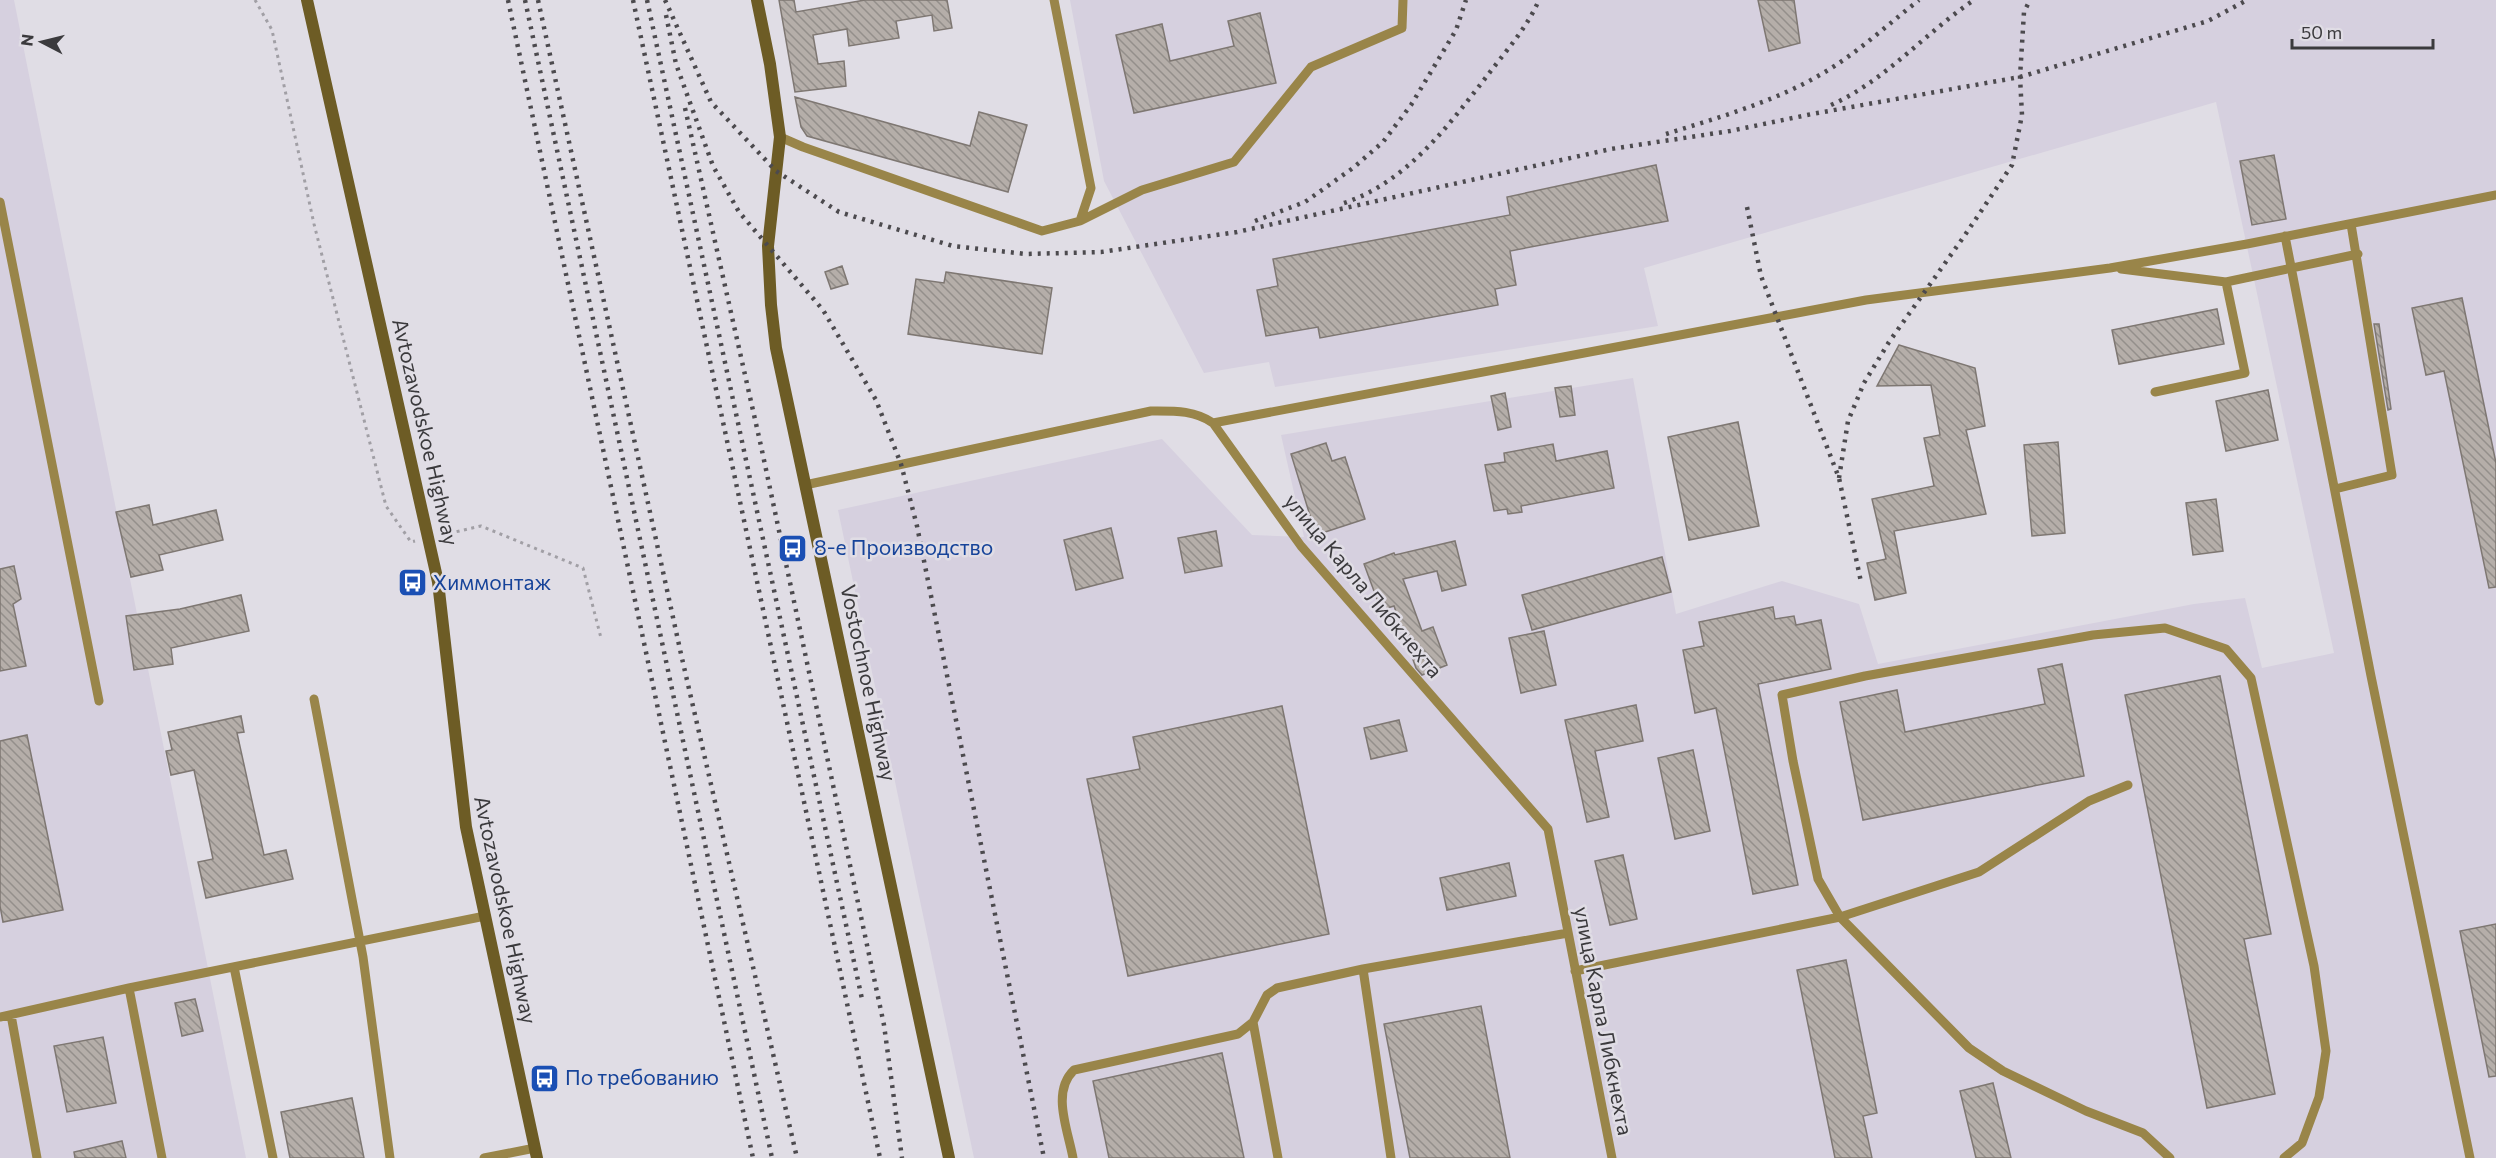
<svg xmlns="http://www.w3.org/2000/svg" width="2496" height="1158" font-family="Commissioner,sans-serif">
<style>
.built{fill:#d6d0df}
.building{fill:url(#building-back-hatch);stroke:#7e7772;stroke-width:1.5}
.lines{fill:none;stroke-linecap:round;stroke-linejoin:round}
.path{stroke:#a19fa5;stroke-width:3;stroke-dasharray:3 4.5;stroke-linecap:butt}
.lane{stroke:#998549;stroke-width:9}
.secondary{stroke:#6d5c25;stroke-width:12}
.rail{stroke:#4c4a4e;stroke-width:4.5;stroke-dasharray:3 6;stroke-linecap:butt}
.labels{text-anchor:middle;stroke-width:5;stroke-linejoin:round;paint-order:stroke}
.street-label{font-size:21px;fill:#3b3a3d;stroke:#e0dde5}
.transit-label{font-size:21px;fill:#164399;stroke:#e0dde5;text-anchor:start}
</style>
<defs>
<pattern id="building-back-hatch" width="6" height="6" patternUnits="userSpaceOnUse" patternTransform="scale(1.5)"><rect width="6" height="6" fill="#b5aea9"/><path d="M-1 5l2 2M0 0l6 6M5-1l2 2" fill="none" stroke="#948f8b"/></pattern>
</defs>
<rect width="100%" height="100%" fill="#e0dde5"/>
<path class="built" d="M 0,0 L 14,0 L 246,1158 L 0,1158 Z
M 1070,0 L 2496,0 L 2496,1158 L 974,1158 L 838,510 L 1162,439 L 1252,535 L 1304,537 L 1281,435 L 1633,378 L 1676,614 L 1782,581 L 1859,604 L 1878,664 L 2194,604 L 2245,598 L 2262,668 L 2334,653 L 2216,102 L 1644,268 L 1658,326 L 1275,387 L 1269,362 L 1204,373 L 1104,181 Z"/>
<path class="building" d="M 779,0 L 794,0 L 796,12 L 865,0 L 947,0 L 952,28 L 934,31 L 932,15 L 896,21 L 899,38 L 849,46 L 847,29 L 813,35 L 818,64 L 844,61 L 846,86 L 795,92 Z
M 1758,0 L 1794,0 L 1800,43 L 1769,51 Z
M 1260,13 L 1276,83 L 1134,113 L 1116,35 L 1162,24 L 1170,61 L 1234,46 L 1228,21 Z
M 795,97 L 970,146 L 979,112 L 1027,125 L 1008,192 L 807,136 L 801,127 Z
M 2274,155 L 2286,219 L 2252,225 L 2240,161 Z
M 1656,165 L 1668,221 L 1510,251 L 1516,285 L 1495,289 L 1498,305 L 1320,338 L 1318,327 L 1266,336 L 1257,290 L 1278,286 L 1273,259 L 1510,215 L 1507,197 Z
M 842,266 L 848,284 L 831,289 L 825,272 Z
M 946,272 L 1052,288 L 1042,354 L 908,334 L 916,279 L 944,283 Z
M 2462,298 L 2496,463 L 2496,587 L 2489,588 L 2444,371 L 2426,375 L 2412,308 Z
M 2217,309 L 2224,344 L 2119,364 L 2112,330 Z
M 2374,324 L 2379,324 L 2391,409 L 2388,410 Z
M 1899,345 L 1975,368 L 1985,426 L 1966,430 L 1986,514 L 1894,531 L 1906,593 L 1875,600 L 1867,563 L 1886,559 L 1872,499 L 1934,486 L 1924,438 L 1940,435 L 1931,385 L 1877,386 Z
M 1571,386 L 1575,415 L 1560,417 L 1555,388 Z
M 2268,390 L 2278,440 L 2226,451 L 2216,401 Z
M 1505,393 L 1511,427 L 1498,430 L 1491,396 Z
M 1738,422 L 1759,526 L 1689,540 L 1668,437 Z
M 2058,442 L 2065,533 L 2032,536 L 2024,445 Z
M 1326,443 L 1332,461 L 1345,457 L 1365,519 L 1316,535 L 1291,454 Z
M 1553,444 L 1556,461 L 1607,451 L 1614,488 L 1521,506 L 1522,512 L 1508,514 L 1507,509 L 1494,511 L 1485,465 L 1505,462 L 1504,453 Z
M 2216,499 L 2223,551 L 2193,555 L 2186,503 Z
M 149,505 L 153,525 L 216,510 L 223,540 L 159,555 L 163,570 L 131,577 L 116,512 Z
M 1111,528 L 1123,578 L 1076,590 L 1064,540 Z
M 1216,531 L 1222,566 L 1185,573 L 1178,538 Z
M 1455,541 L 1466,585 L 1442,591 L 1437,571 L 1403,579 L 1422,631 L 1433,627 L 1447,665 L 1422,675 L 1416,668 L 1394,606 L 1381,610 L 1364,564 L 1394,553 L 1395,555 Z
M 1662,557 L 1671,592 L 1532,630 L 1522,595 Z
M 14,566 L 21,599 L 13,604 L 26,666 L 0,671 L 0,569 Z
M 241,595 L 249,631 L 171,648 L 173,664 L 134,670 L 126,616 L 180,609 Z
M 1773,607 L 1775,619 L 1794,616 L 1796,625 L 1821,620 L 1831,669 L 1758,684 L 1798,885 L 1753,894 L 1716,708 L 1695,713 L 1683,650 L 1704,646 L 1699,622 Z
M 1544,631 L 1556,685 L 1521,693 L 1509,638 Z
M 2062,664 L 2084,776 L 1863,820 L 1840,702 L 1897,690 L 1905,732 L 2045,704 L 2038,669 Z
M 2220,676 L 2271,934 L 2244,939 L 2275,1094 L 2207,1108 L 2125,695 Z
M 1636,705 L 1643,741 L 1595,751 L 1609,817 L 1587,822 L 1565,720 Z
M 1282,706 L 1329,934 L 1128,976 L 1087,779 L 1140,769 L 1133,737 Z
M 241,716 L 244,732 L 237,733 L 264,855 L 286,850 L 293,879 L 206,898 L 198,862 L 213,859 L 194,770 L 171,775 L 166,751 L 172,750 L 168,732 Z
M 1399,720 L 1407,751 L 1371,759 L 1364,728 Z
M 27,735 L 63,910 L 3,922 L 0,906 L 0,741 Z
M 1693,750 L 1710,831 L 1675,839 L 1658,758 Z
M 1623,855 L 1637,919 L 1610,925 L 1595,861 Z
M 1509,863 L 1516,896 L 1447,910 L 1440,878 Z
M 2496,924 L 2496,1076 L 2489,1077 L 2460,931 Z
M 1846,960 L 1877,1113 L 1863,1116 L 1872,1158 L 1835,1158 L 1797,970 Z
M 195,999 L 203,1031 L 182,1036 L 175,1003 Z
M 1481,1006 L 1510,1158 L 1410,1158 L 1384,1024 Z
M 103,1037 L 116,1103 L 67,1112 L 54,1046 Z
M 1222,1053 L 1244,1158 L 1109,1158 L 1093,1081 Z
M 1993,1083 L 2011,1158 L 1976,1158 L 1960,1091 Z
M 352,1098 L 364,1158 L 290,1158 L 281,1112 Z
M 122,1141 L 126,1158 L 75,1158 L 74,1152 Z"/>
<g class="lines">
<path class="path" d="M 255,0 L 272,30 L 314,224 L 386,506 L 411,542 L 415,541
M 442,535 L 481,526 L 583,568 L 601,638"/>
<path class="lane" d="M 780,137 L 803,147 L 1042,231 L 1080,221 L 1091,188 L 1054,0
M 0,202 L 99,701
M 1080,221 L 1142,190 L 1234,162 L 1311,67 L 1402,28 L 1403,0
M 2285,236 L 2371,676 L 2470,1158
M 2121,269 L 2226,282 L 2358,254
M 2155,392 L 2245,373 L 2226,282
M 1213,423 L 1866,300 L 2110,268 L 2247,244 L 2496,195
M 805,485 L 1151,411 C 1174,411 1194,410 1213,423 L 1301,546 L 1548,829 L 1612,1158
M 2335,489 L 2392,475 L 2351,224
M 314,699 L 363,957 L 390,1158
M 234,967 L 273,1158
M 1363,969 L 1391,1158
M 1575,971 L 1840,917 L 1979,872 L 2089,801 L 2128,785
M 129,988 L 162,1158
M 11,1015 L 37,1158
M 0,1017 L 129,988 L 485,916
M 1253,1022 L 1278,1158
M 484,1158 L 535,1148
M 1073,1158 C 1068,1130 1051,1092 1074,1070 L 1238,1034 L 1253,1022 L 1267,995 L 1277,988 L 1363,969 L 1568,933
M 2170,1158 L 2143,1133 L 2086,1111 L 2003,1071 L 1969,1048 L 1840,917 L 1818,879 L 1793,761 L 1782,695 L 1865,676 L 2093,635 L 2165,628 L 2226,649 L 2251,678 L 2314,966 L 2326,1051 L 2319,1097 L 2302,1143 L 2284,1158"/>
<path class="secondary" d="M 307,0 L 438,582 L 466,827 L 537,1158
M 757,0 L 770,64 L 780,137 L 768,246 L 771,305 L 776,348 L 949,1158"/>
<path class="rail" d="M 508,0 L 753,1158
M 525,0 L 772,1158
M 538,0 L 681,654 L 797,1158
M 633,0 L 880,1158
M 647,0 L 862,999
M 665,0 L 711,102 L 776,171 L 839,212 L 953,246 L 1026,254 L 1101,252 L 1237,232 L 1611,149 L 1730,131 L 1812,114 L 2020,77 L 2208,21 L 2247,0
M 666,15 L 676,64 L 713,166 L 739,212 L 823,310 L 876,400 L 901,464 L 917,526 L 1044,1158
M 1831,105 C 1885,81 1925,33 1974,0
M 685,108 L 761,446 L 884,1025 L 902,1158
M 1666,134 C 1723,116 1785,99 1836,65 C 1865,46 1891,22 1919,0
M 1344,203 C 1407,182 1448,126 1487,76 C 1505,52 1527,28 1539,0
M 1747,207 L 1761,276 L 1839,478 L 1861,582
M 1255,221 L 1305,202 L 1353,168 L 1383,142 L 1411,105 L 1456,30 L 1466,0
M 1839,478 L 1848,421 L 1864,383 L 1889,342 L 1965,235 L 2012,165 L 2022,115 L 2020,77 L 2024,12 L 2030,0"/>
</g>
<defs>
<symbol id="bus-square" viewBox="-11 -11 22 22"><rect x="-9" y="-9" width="18" height="18" rx="4" fill="#1a4fb4" stroke="#e0dde5"/><path d="M-5-6H5V4H4V6H2V4H-2V6H-4V4H-5ZM-3.5-4V0h7V-4ZM-3.5 1.2v1.5H-2V1.2ZM2 1.2v1.5H3.5V1.2Z" fill="#fff"/></symbol>
</defs>
<g fill-rule="evenodd">
<use href="#bus-square" x="776" y="532" width="33" height="33"/>
<use href="#bus-square" x="396" y="566" width="33" height="33"/>
<use href="#bus-square" x="528" y="1062" width="33" height="33"/>
</g>
<g class="labels">
<g class="street-label">
<text transform="translate(425 432) rotate(77)" y="7">Avtozavodskoe Highway</text>
<text transform="translate(1363 586) rotate(50)" y="7">улица Карла Либкнехта</text>
<text transform="translate(868 683) rotate(78)" y="7">Vostochnoe Highway</text>
<text transform="translate(505 910) rotate(78)" y="7">Avtozavodskoe Highway</text>
<text transform="translate(1603 1021) rotate(79)" y="7">улица Карла Либкнехта</text>
</g>
<g class="transit-label">
<text x="814" y="555">8-е Производство</text>
<text x="433" y="590">Химмонтаж</text>
<text x="565" y="1085">По требованию</text>
</g>
</g>
<g transform="translate(42 42) rotate(277)" stroke="#e0dde5" stroke-width="4.5" paint-order="stroke">
<path d="M0-4.5L10 22L0 15L-10 22Z" fill="#3b3a3d"/>
<text y="-9" font-size="16" font-weight="bold" text-anchor="middle" fill="#3b3a3d">N</text>
</g>
<path d="M2292 39v9h141v-9" fill="none" stroke="#3b3a3d" stroke-width="3"/>
<text x="2301" y="39" font-size="18" fill="#3b3a3d" stroke="#e0dde5" stroke-width="4.5" paint-order="stroke">50 m</text>
</svg>
